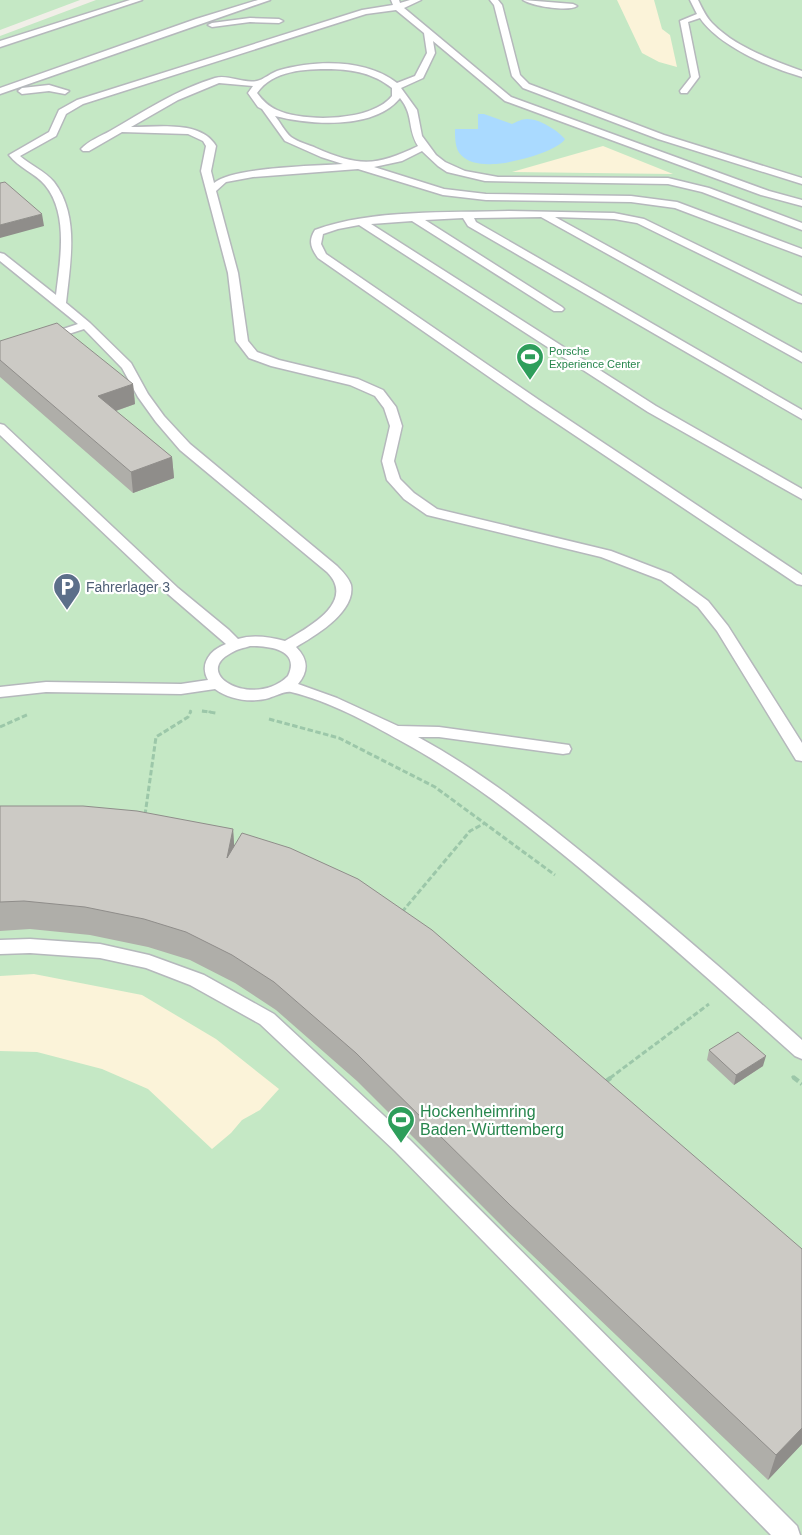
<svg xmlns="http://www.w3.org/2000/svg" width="802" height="1535" font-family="Helvetica,sans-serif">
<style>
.green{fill:#c5e8c5}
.sand{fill:#fbf3d9}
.water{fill:#aadaff}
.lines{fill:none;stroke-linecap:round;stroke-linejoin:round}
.lane-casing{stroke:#b5b8bc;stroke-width:3}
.path-far2{stroke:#9cc7a9;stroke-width:2.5;stroke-dasharray:4.5 2;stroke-linecap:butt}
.path-far1{stroke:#9cc7a9;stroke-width:3;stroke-dasharray:5.5 2.5;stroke-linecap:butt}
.path{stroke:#9cc7a9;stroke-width:4.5;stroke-dasharray:7 3;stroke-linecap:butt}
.lane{fill:#fff;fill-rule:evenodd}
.wall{fill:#afaea9}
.shaded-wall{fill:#8f8d8a}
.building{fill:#cccac5;stroke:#8f8d8a}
.labels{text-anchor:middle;stroke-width:4.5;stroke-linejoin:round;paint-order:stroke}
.far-leisure-label{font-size:11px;fill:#27864d;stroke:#fff;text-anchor:start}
.service-label{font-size:14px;fill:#4e5e75;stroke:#fff;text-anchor:start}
.near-leisure-label{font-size:16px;fill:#27864d;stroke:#fff;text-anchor:start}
</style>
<rect width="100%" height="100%" fill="#f1efe8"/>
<path class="green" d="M 0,0 L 80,0 L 0,30 Z
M 96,0 L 802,0 L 802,1535 L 0,1535 L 0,36 Z"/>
<path class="sand" d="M 617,0 L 654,0 L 662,29 L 670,35 L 677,67 L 659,62 L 642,53 Z
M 603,146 L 673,174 L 512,172 Z
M 34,974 L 142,995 L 216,1039 L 279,1089 L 260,1110 L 242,1120 L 231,1133 L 212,1149 L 148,1089 L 102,1069 L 37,1052 L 0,1051 L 0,976 Z"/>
<path class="water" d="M 478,114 L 484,114 L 512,124 C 516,122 522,119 527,119 C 540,119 557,130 565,139 C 557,152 509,164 493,164 C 483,165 468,163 461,155 C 455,149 455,138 455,129 L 478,129 Z"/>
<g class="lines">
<defs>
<path id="lane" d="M 130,0 L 142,0 L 0,47 L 0,41 Z
M 258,0 L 270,0 L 0,94 L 0,88 L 196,19 Z
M 391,0 L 399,0 L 400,3 L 410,0 L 421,0 L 404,8 L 511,97 L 769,191 L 802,200 L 802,206 L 761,195 L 505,101 L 433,41 L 435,53 L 423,78 L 401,88 L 417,110 L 422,136 L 436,155 L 445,162 L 465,171 L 498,177 L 668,178 L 709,188 L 802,223 L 802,230 L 702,192 L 668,184 L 485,181 L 447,172 L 438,166 L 422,151 L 402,161 L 374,167 L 444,189 L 486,194 L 631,196 L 677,202 L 802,249 L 802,256 L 675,208 L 631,202 L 486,200 L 443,195 L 358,169 L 253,177 L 226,182 L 216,191 L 238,273 L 248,341 L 257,352 L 279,360 L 358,379 L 383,390 L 396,407 L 402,426 L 394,461 L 400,479 L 414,493 L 437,509 L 611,551 L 671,574 L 708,601 L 728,626 L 802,743 L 802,761 L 796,760 L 717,631 L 698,607 L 661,580 L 601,557 L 427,515 L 404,499 L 387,480 L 382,461 L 390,426 L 384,408 L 375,396 L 350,385 L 271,366 L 249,358 L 236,341 L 228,273 L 201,171 L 206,146 L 203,141 L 188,134 L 122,132 L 89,151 L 83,151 L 81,149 C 88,141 101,136 110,131 C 143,112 178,89 215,78 C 228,74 243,84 257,81 C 263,80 272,72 280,70 C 317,60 366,59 397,83 L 415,76 L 427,53 L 424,33 L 396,10 L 366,14 L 83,104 L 66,114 L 56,136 L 20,156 C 30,165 45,171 54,182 C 80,216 70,264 66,303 L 90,323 L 131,363 L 148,394 L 164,416 L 190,444 L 337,566 C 342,571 349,578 351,585 C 356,612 315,636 296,647 C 308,659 309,671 298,684 L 337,698 L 398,726 L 439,727 L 569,745 L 571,749 L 569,753 L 563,754 L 439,737 L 418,737 C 481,771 539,817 594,862 C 665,919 734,979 802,1040 L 802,1059 L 795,1056 C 725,993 655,931 582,870 C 525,823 466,776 401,741 C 367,722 329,701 291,692 C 284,691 276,696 269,698 C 252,703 230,700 215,689 L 181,694 L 46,692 L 0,697 L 0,687 L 46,682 L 181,684 L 208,680 C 199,664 210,650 226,644 L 168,594 L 0,435 L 0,424 L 4,425 L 178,588 L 229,630 L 238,639 C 253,634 270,637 285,641 C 307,628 357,602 327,572 L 180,450 L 156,422 L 138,397 L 122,368 L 84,329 L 50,340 L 42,340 L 40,338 L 42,336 L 78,324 L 0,261 L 0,253 L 4,254 L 56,295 C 60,261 69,214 45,185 C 35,173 19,168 9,155 L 49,132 L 59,110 L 77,100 L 362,10 L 393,5 ZM 331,69 C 354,70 373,73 392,88 L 392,96 C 373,121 305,123 277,110 C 268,106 263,101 257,93 C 273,70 305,69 331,69 ZM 219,83 L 253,86 L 248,93 L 258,107 L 262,109 L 285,141 L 321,157 L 343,164 C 316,166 232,167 214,183 L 211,171 L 216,146 C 201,120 158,127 131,127 L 178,100 ZM 400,98 C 414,115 407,128 418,146 C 377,166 359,167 316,148 C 309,145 298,142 291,137 C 285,132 280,122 275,116 C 311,125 374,130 400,98 ZM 250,646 C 268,646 301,649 288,676 C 255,709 190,675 231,653 C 237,649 244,648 250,646 Z
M 490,0 L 498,0 L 502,5 L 520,75 L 529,84 L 664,135 L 802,178 L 802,184 L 658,139 L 523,88 L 512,76 L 494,5 Z
M 523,0 L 573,4 L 577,6 C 568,12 532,6 523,0 Z
M 690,0 L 698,0 C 702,8 706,17 712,23 C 735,47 772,60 802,71 L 802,77 C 770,68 719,46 700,18 L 688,22 L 699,77 L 687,93 L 681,93 L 680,91 L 691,77 L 680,21 L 697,14 Z
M 250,18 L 279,19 L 283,21 L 279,23 L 250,22 L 212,27 L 208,25 L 212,23 Z
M 49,85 L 69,91 L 65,94 L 49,91 L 22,94 L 18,91 L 22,88 Z
M 509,211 L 614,213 L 644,219 L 802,296 L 802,303 L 798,302 L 637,223 L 614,219 L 555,217 L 802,353 L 802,362 L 541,217 L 474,218 L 476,222 L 802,410 L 802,419 L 468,226 L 463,218 L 425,220 L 562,307 L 564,309 L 562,311 L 554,311 L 412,221 L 371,224 L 656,406 L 802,489 L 802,499 L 648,412 L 359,225 L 338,229 L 323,234 L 321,244 L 326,254 L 539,400 L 802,575 L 802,585 L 797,584 L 531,406 L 318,258 C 311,248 308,241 315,230 C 372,209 448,213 509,211 Z
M 30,939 L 100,944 L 149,955 L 204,975 L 274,1014 L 409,1139 L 797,1526 L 800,1535 L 771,1535 L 395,1151 L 260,1024 L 190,985 L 146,968 L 100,958 L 30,953 L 0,954 L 0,940 Z"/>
</defs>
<use href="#lane" class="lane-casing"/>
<path class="path-far2" d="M 202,711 L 211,712
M 190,712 L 191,710"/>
<path class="path-far1" d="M 202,711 L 216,713
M 269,719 L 339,738 L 435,787 L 555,875
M 0,727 L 29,714
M 145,815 L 156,737 L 188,717 L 191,711
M 402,912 L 470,831 L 485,823
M 792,1076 L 794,1078
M 610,1078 L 709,1004"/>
<path class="path" d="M 793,1077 L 802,1084
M 605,1082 L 612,1077"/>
<use href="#lane" class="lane"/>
</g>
<path class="wall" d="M 0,341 L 133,384 L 135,404 L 116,411 L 172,457 L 174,478 L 133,493 L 0,377 Z
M 0,806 L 233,829 L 234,846 L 802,1249 L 802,1444 L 768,1480 L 508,1232 L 357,1081 L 276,1010 L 235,983 L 190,960 L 148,947 L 90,935 L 30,929 L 0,931 Z
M 709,1050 L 763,1066 L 734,1085 L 707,1060 Z"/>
<path class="shaded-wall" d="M 42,214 L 44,226 L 0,238 L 0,225 Z
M 133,384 L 135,404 L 101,416 L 98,396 Z
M 172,457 L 174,478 L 133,493 L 131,472 Z
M 233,829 L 235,857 L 227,858 Z
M 766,1056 L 763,1066 L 734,1085 L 736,1075 Z
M 802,1428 L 802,1444 L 768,1480 L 776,1455 Z"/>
<path class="building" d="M 5,182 L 42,214 L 0,225 L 0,183 Z
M 57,323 L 133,384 L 98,396 L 172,457 L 131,472 L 0,360 L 0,341 Z
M 0,806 L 83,806 L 137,811 L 233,829 L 227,858 L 242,833 L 290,848 L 358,879 L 432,930 L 802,1249 L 802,1428 L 776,1455 L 510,1205 L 356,1053 L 274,982 L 232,955 L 186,932 L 144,919 L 85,907 L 24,901 L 0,902 Z
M 738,1032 L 766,1056 L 736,1075 L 709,1050 Z"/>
<defs>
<symbol id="stadium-pin" viewBox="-11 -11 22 30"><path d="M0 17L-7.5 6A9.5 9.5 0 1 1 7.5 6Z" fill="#2e9e5b" stroke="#fff"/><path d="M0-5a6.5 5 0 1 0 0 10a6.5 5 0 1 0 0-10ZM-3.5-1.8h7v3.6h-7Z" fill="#fff"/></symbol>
<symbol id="parking-pin" viewBox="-11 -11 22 30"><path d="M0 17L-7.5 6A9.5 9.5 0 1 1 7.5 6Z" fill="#5c6f8a" stroke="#fff"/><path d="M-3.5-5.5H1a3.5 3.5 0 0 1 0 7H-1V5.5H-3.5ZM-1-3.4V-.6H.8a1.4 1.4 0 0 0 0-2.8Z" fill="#fff"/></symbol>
</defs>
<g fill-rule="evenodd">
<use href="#stadium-pin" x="514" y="341" width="32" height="43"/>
<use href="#parking-pin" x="51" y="571" width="32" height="43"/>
<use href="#stadium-pin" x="385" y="1104" width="32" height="43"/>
</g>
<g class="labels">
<g class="far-leisure-label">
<text x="549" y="355">Porsche<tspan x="549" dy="13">Experience Center</tspan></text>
</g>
<g class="service-label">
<text x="86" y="592">Fahrerlager 3</text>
</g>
<g class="near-leisure-label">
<text x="420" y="1117">Hockenheimring<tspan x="420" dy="18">Baden-Württemberg</tspan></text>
</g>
</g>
</svg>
